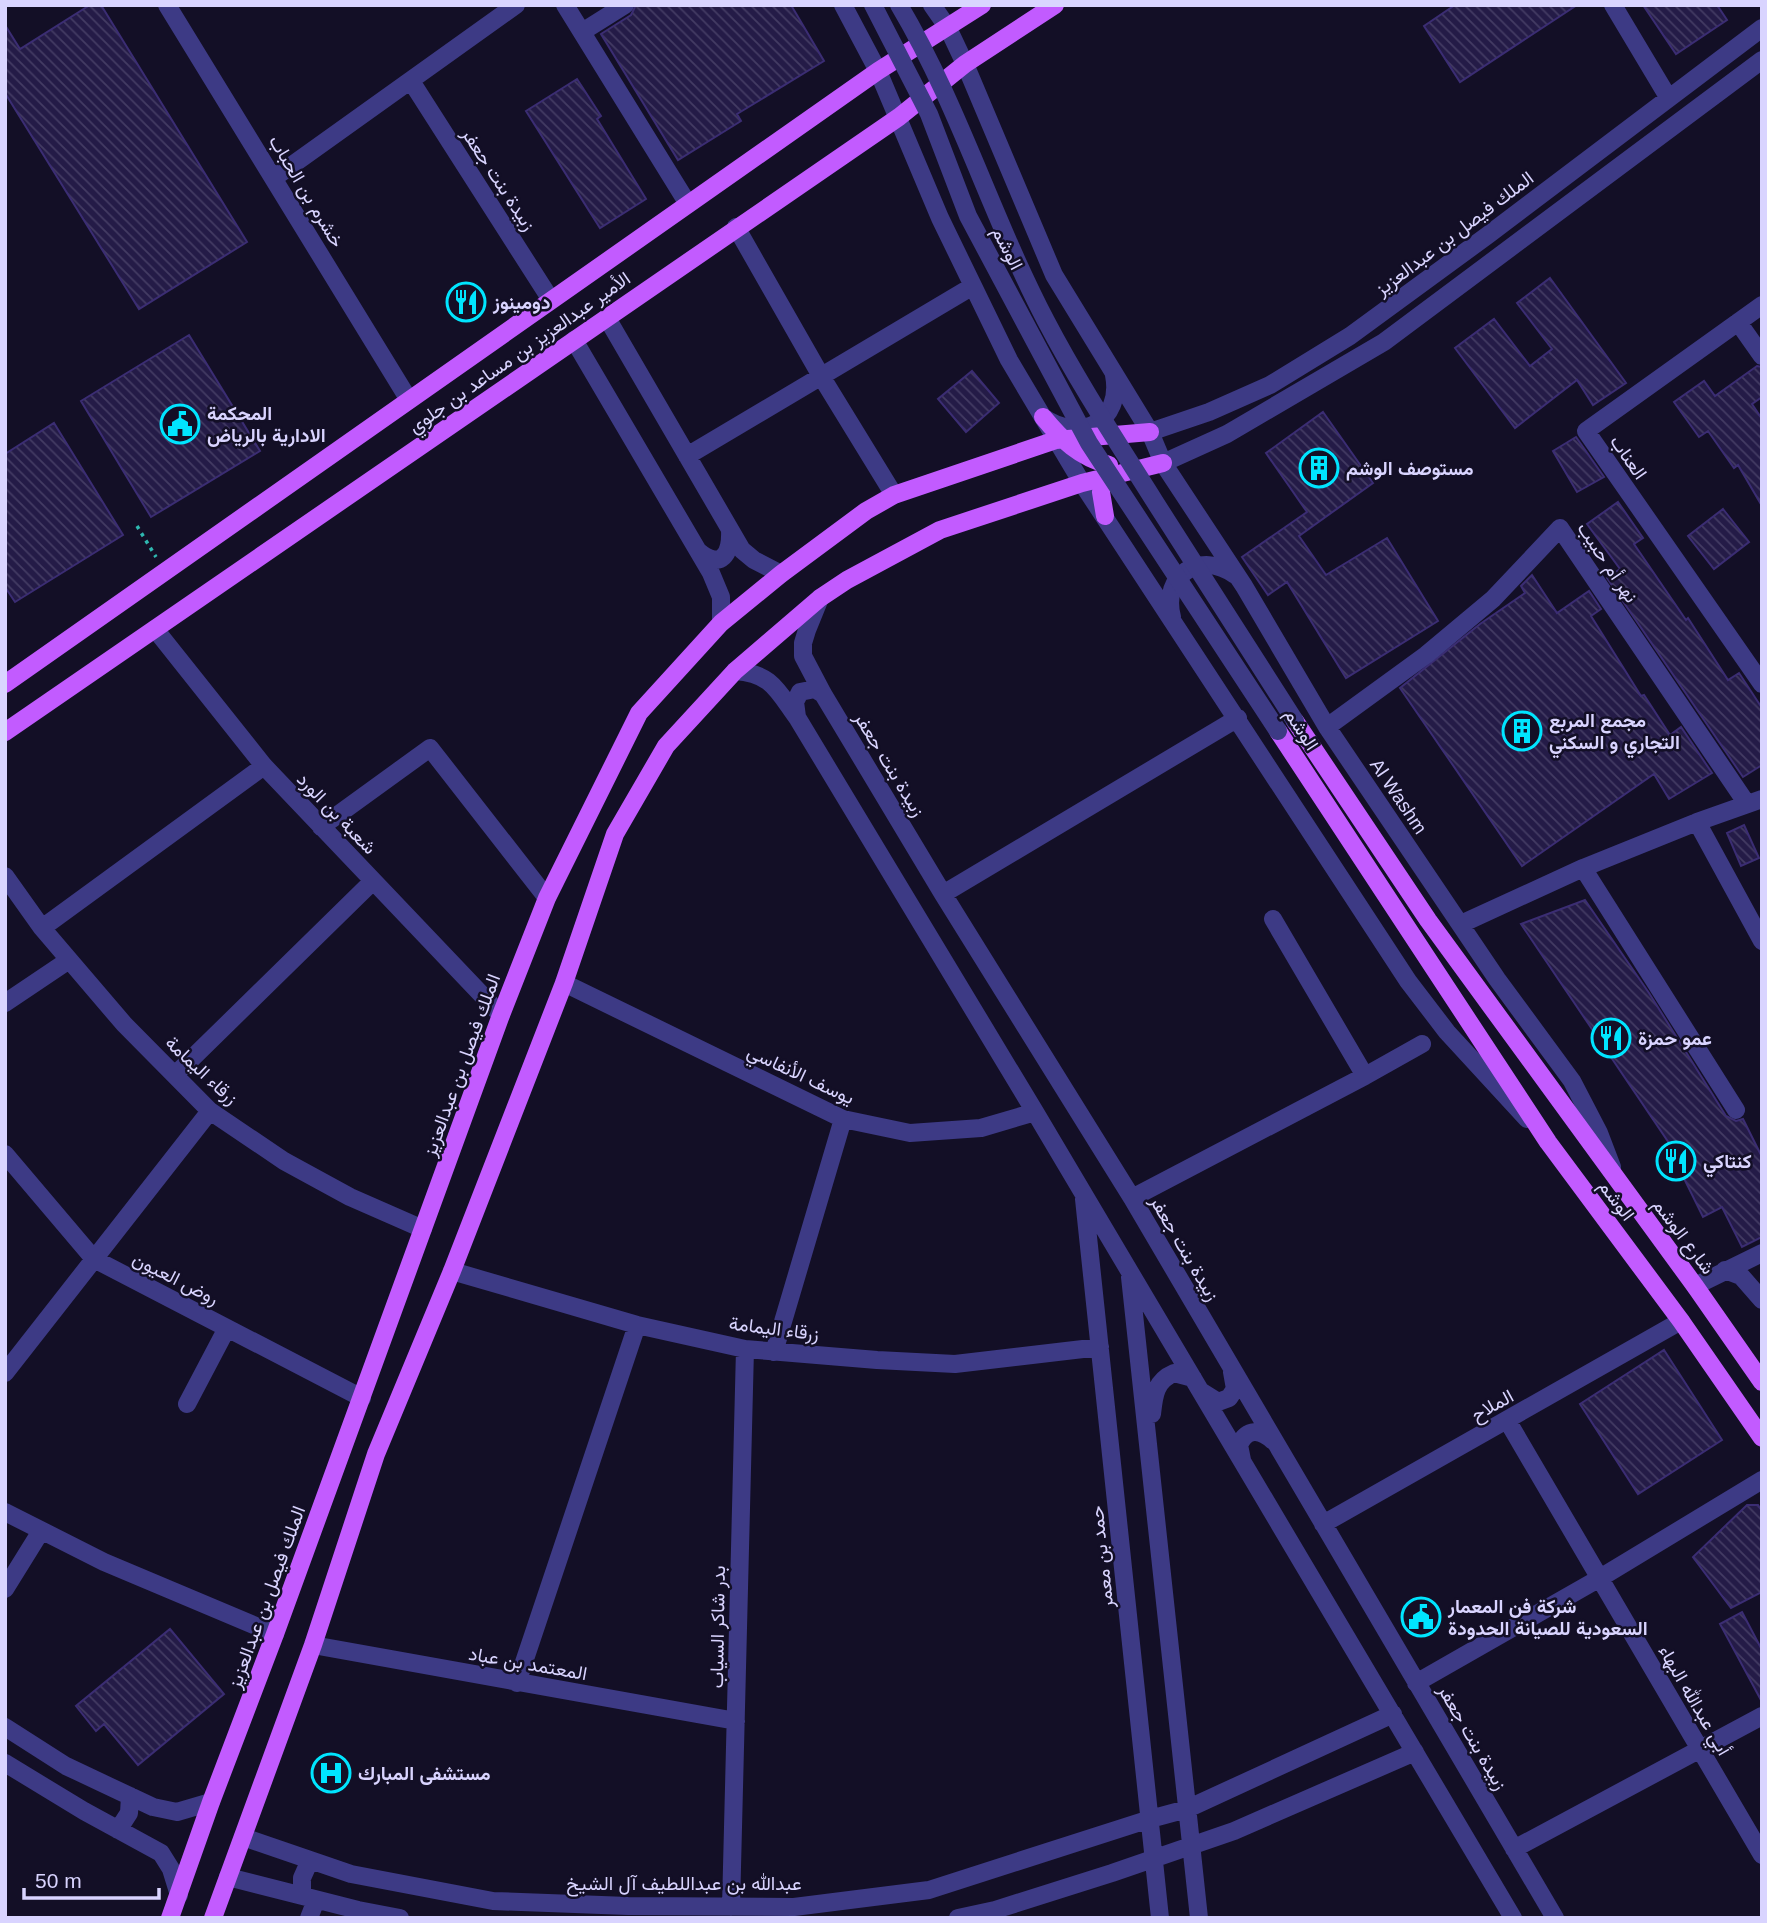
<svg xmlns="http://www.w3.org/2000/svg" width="1767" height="1923" font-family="Arial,Vazirmatn,sans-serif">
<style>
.building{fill:url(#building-back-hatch);stroke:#3b2d73;stroke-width:2}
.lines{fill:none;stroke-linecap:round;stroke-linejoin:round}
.path{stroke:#2fb8b0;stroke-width:3.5;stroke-dasharray:3.5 5;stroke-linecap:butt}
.minor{stroke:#3d3a85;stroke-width:18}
.major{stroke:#c25bff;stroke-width:18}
.minor-bridge{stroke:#3d3a85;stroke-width:18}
.labels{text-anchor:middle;stroke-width:5;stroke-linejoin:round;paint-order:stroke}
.street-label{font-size:19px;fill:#d9d4ff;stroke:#130f26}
.poi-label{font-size:19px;font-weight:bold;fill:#d9d4ff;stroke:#130f26;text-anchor:start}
</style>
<defs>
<pattern id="building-back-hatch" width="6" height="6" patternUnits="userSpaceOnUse" patternTransform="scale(1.75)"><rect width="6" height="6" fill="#241b47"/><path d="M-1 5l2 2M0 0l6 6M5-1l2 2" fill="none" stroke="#433b63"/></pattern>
</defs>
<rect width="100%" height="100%" fill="#130f26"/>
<path class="building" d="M 90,5 L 101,5 L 247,242 L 139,309 L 5,93 L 5,25 L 20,49 Z
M 636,5 L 791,5 L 824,61 L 737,114 L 741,121 L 678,160 L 601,34 L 631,15 Z
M 1455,5 L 1577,5 L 1460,82 L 1424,26 Z
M 1643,5 L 1717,5 L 1727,20 L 1676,54 Z
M 577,79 L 601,116 L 597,119 L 646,199 L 600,228 L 526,111 Z
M 1550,278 L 1626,383 L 1593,405 L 1577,380 L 1515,428 L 1455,348 L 1494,319 L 1530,366 L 1552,349 L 1517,303 Z
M 189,335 L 260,451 L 151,517 L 81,401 Z
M 1757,366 L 1762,367 L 1762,397 L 1752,404 L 1762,419 L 1762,506 L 1738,465 L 1734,468 L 1708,431 L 1699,437 L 1674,402 L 1704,381 L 1715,396 Z
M 972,371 L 999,403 L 966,432 L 938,399 Z
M 1323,412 L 1373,483 L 1299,536 L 1326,575 L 1387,538 L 1438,621 L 1346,678 L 1287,582 L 1268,595 L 1242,557 L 1307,512 L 1266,453 Z
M 54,423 L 123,535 L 15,602 L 5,587 L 5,454 Z
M 1576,437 L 1604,477 L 1577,492 L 1553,451 Z
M 1618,502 L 1643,538 L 1634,544 L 1686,620 L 1688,618 L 1728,680 L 1739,673 L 1762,708 L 1762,765 L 1743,777 L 1607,578 L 1620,569 L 1587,524 Z
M 1723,509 L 1749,542 L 1714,569 L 1688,536 Z
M 1532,575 L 1557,613 L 1589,591 L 1601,609 L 1591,616 L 1641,696 L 1644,695 L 1670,735 L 1681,727 L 1712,773 L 1669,799 L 1654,774 L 1522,866 L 1400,688 L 1480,624 L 1525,593 L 1521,586 Z
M 1744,825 L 1759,858 L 1741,866 L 1727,833 Z
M 1585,900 L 1649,993 L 1726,1116 L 1736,1121 L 1743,1119 L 1762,1157 L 1762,1237 L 1742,1247 L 1722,1207 L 1703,1217 L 1670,1150 L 1673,1149 L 1521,924 Z
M 1664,1350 L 1722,1440 L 1638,1494 L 1580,1404 Z
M 1747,1505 L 1758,1505 L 1762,1511 L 1762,1592 L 1731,1608 L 1693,1557 Z
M 1742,1612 L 1762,1650 L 1762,1702 L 1720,1624 Z
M 170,1629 L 224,1694 L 138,1765 L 104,1724 L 96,1731 L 76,1706 Z"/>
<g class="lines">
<path class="path" d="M 137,526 L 156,557"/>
<path class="minor" d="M 167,5 L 409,400
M 565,5 L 688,204
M 843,5 L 878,71 L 940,218 L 1009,360 L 1082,483 L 1408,981 L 1447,1032 L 1527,1119
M 932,5 L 948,28 L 965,64 L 1054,275 L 1150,432 L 1163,463 L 1244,586 L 1327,727 L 1497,979 L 1572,1081 L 1599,1133 L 1612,1167
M 1613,5 L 1668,97
M 582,32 L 625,5
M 411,81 L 551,300
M 274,178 L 516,5
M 736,227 L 821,376 L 894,495
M 1762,305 L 1586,431 L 1762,684
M 607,318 L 742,550 L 754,560 L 781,574
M 1738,322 L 1762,356
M 574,340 L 711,573 L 721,597 L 721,623
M 1043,417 C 1080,443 1123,422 1114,375
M 1150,432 L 1209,412 L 1270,385 L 1350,336 L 1488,235 L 1762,28
M 687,456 L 973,286
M 1163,463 L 1227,434 L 1384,342 L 1762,60
M 698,551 C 722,571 731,553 730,530
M 820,598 L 807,630 L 803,643 L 803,656 L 823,694 L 943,894 L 1132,1198 L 1555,1918
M 1172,617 C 1161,575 1200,550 1235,575
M 155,629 L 264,766 L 501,1015
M 735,671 C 772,673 778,692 798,719 L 1035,1112 L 1513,1918
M 797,717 L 795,702 L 800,692 L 815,689 L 823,694
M 1327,727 L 1426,655 L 1493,599 L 1560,528 L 1747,804
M 1697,822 L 1762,941
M 321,827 L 430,748 L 547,898
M 1583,868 L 1736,1110
M 5,876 L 42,928 L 124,1024 L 210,1111 L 284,1161 L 350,1197 L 423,1229
M 943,894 L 1238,718
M 1273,919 L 1365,1076
M 1461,924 L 1583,868 L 1697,822 L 1762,799
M 42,928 L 264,766
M 564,983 L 843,1119 L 910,1133 L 981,1128 L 1035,1112
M 5,1003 L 69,960
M 175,1075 L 373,881
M 5,1154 L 94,1259 L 362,1398
M 1132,1198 L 1365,1076 L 1422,1044
M 1084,1199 L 1160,1918
M 1725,1270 L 1741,1276 L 1762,1300
M 452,1271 L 637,1325 L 745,1349 L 877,1360 L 955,1364 L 1100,1347
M 1130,1277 L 1199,1918
M 1695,1286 L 1762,1253
M 774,1352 L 843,1119
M 5,1373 L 210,1111
M 1202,1392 L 1218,1402 L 1229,1398 L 1235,1389 L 1232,1372
M 187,1404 L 227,1328
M 1152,1414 C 1154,1396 1155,1381 1174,1373 L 1193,1378
M 1507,1420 L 1762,1855
M 1242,1460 L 1239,1445 C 1247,1428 1260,1429 1273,1441
M 5,1512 L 104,1562 L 275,1634
M 1323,1524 L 1681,1321
M 5,1589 L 41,1531
M 313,1645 L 736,1721
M 517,1683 L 637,1325
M 1416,1683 L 1600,1578 L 1762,1480
M 5,1727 L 66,1766 L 153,1807 L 177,1812 L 211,1802
M 5,1763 L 84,1811 L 161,1853 L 171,1869 L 179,1895
M 118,1830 L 129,1813 L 130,1796
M 243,1837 L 351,1874 L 493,1901 L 628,1906 L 794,1907 L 929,1890 L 1150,1819 L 1187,1809 L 1393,1714
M 1514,1849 L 1762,1716
M 228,1877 L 358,1910 L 400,1918
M 302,1896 L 302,1878 L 310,1860
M 731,1907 L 745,1349
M 309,1918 L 316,1900
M 958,1918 L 995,1910 L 1112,1873 L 1234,1831 L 1415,1752"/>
<path class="major" d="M 1043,417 C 1062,440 1079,457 1109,465
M 1105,516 L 1101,492 L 1106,470
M 5,684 L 878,71 L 982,5
M 1295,721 L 1428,920 L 1695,1286 L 1762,1382
M 1278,731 L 1548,1142 L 1681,1321 L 1762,1438
M 5,732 L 899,117 L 965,64 L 1055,5
M 170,1918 L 211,1802 L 275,1634 L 501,1015 L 547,898 L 639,713 L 721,623 L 781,574 L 866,511 L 894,495 L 1056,440 L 1150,432
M 213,1918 L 313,1645 L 376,1454 L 452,1271 L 564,983 L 615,834 L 666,746 L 735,671 L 820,598 L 847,580 L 940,530 L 1082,483 L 1163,463"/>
<path class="minor-bridge" d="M 873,5 L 929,114 L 968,216 L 1089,443 L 1278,731
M 899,5 C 959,106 992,218 1046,321 C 1079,384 1118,443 1155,502 C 1202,575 1248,648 1295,721"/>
</g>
<defs>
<symbol id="restaurant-ring" viewBox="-11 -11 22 22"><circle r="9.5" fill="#130f26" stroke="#00e5ff" stroke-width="1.5"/><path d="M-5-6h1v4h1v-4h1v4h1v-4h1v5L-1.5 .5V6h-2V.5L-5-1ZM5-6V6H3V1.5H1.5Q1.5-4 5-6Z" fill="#00e5ff"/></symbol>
<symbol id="civic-ring" viewBox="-11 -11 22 22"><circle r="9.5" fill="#130f26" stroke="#00e5ff" stroke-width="1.5"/><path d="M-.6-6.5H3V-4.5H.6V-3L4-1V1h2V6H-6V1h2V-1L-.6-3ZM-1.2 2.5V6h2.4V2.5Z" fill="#00e5ff"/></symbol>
<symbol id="building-ring" viewBox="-11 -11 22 22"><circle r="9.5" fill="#130f26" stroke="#00e5ff" stroke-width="1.5"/><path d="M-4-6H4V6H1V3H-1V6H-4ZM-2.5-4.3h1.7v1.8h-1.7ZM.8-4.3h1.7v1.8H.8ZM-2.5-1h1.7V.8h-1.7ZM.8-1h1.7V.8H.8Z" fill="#00e5ff"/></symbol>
<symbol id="hospital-ring" viewBox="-11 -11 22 22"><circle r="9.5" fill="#130f26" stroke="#00e5ff" stroke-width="1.5"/><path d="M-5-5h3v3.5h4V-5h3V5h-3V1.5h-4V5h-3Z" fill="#00e5ff"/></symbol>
</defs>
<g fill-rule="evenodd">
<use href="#restaurant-ring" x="444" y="280" width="44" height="44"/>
<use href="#civic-ring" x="158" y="402" width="44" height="44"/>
<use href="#building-ring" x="1297" y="446" width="44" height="44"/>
<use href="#building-ring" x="1500" y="709" width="44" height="44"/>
<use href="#restaurant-ring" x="1589" y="1016" width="44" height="44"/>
<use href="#restaurant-ring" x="1654" y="1139" width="44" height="44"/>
<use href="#civic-ring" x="1399" y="1595" width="44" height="44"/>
<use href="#hospital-ring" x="309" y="1751" width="44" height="44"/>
</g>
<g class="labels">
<g class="street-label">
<text transform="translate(499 179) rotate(57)" y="7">زبيدة بنت جعفر</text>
<text transform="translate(307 191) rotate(59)" y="7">خشرم بن الحباب</text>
<text transform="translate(1454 233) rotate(-37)" y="7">الملك فيصل بن عبدالعزيز</text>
<text transform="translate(1008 248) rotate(63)" y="7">الوشم</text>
<text transform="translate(519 352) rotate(-35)" y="7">الأمير عبدالعزيز بن مساعد بن جلوي</text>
<text transform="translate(1629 457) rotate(55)" y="7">العناب</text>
<text transform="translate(1608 562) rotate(56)" y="7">نهر أم حبيب</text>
<text transform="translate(1302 729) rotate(57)" y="7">الوشم</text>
<text transform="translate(890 764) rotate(59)" y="7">زبيدة بنت جعفر</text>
<text transform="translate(1399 796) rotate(56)" y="7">Al Washm</text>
<text transform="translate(337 813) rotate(46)" y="7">شعبة بن الورد</text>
<text transform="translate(461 1065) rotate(-70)" y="7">الملك فيصل بن عبدالعزيز</text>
<text transform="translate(202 1070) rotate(43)" y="7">زرقاء اليمامة</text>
<text transform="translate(801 1074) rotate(25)" y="7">يوسف الأنفاسي</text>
<text transform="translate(1617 1200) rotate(53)" y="7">الوشم</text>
<text transform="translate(1684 1236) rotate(53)" y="7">شارع الوشم</text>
<text transform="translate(1185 1248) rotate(60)" y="7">زبيدة بنت جعفر</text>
<text transform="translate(176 1278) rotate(27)" y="7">روض العيون</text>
<text transform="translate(774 1328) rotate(7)" y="7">زرقاء اليمامة</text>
<text transform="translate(1492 1405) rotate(-29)" y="7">الملاح</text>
<text transform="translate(1101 1557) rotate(-96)" y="7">حمد بن معمر</text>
<text transform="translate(266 1597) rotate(-70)" y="7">الملك فيصل بن عبدالعزيز</text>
<text transform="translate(717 1627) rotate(-89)" y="7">بدر شاكر السياب</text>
<text transform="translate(528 1663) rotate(10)" y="7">المعتمد بن عباد</text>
<text transform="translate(1695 1700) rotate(60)" y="7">أبي عبدالله البهاء</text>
<text transform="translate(1473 1737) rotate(60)" y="7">زبيدة بنت جعفر</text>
<text x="684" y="1890">عبدالله بن عبداللطيف آل الشيخ</text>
</g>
<g class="poi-label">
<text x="493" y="309">دومينوز</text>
<text x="207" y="420">المحكمة<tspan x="207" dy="22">الادارية بالرياض</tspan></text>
<text x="1346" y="475">مستوصف الوشم</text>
<text x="1549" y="727">مجمع المربع<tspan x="1549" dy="22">التجاري و السكني</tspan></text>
<text x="1638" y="1045">عمو حمزة</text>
<text x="1703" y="1168">كنتاكي</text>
<text x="1448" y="1613">شركة فن المعمار<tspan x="1448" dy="22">السعودية للصيانة الحدودة</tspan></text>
<text x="358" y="1780">مستشفى المبارك</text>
</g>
</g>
<rect width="1767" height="1923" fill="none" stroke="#d9d4ff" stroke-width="14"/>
<path d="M24 1888v10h135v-10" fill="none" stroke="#d9d4ff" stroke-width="3.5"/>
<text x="35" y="1888" font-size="21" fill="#d9d4ff" stroke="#130f26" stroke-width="5" paint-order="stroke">50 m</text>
</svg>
